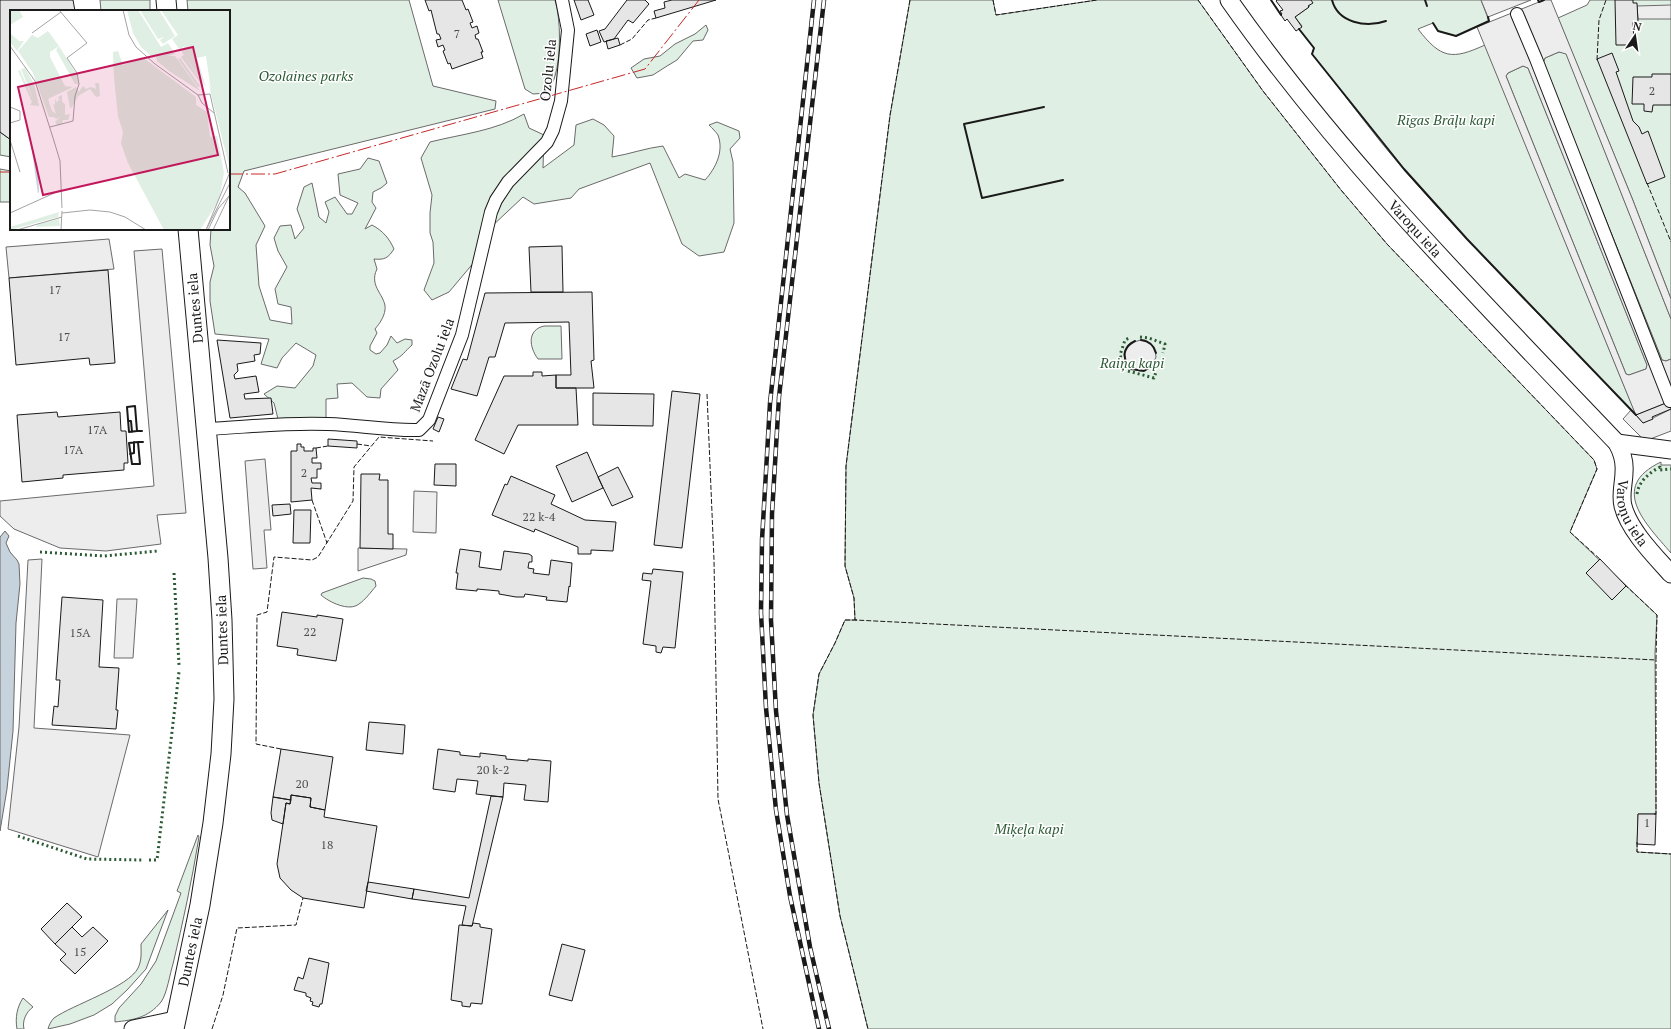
<svg xmlns="http://www.w3.org/2000/svg" width="1671" height="1029" font-family="'PT Serif',serif">
<style>
.green{fill:#e0efe3;stroke:#6a6a6a}
.parking{fill:#ededed;stroke:#6a6a6a;fill-rule:evenodd}
.water{fill:#c6d2dc;stroke:#6a6a6a}
.building{fill:#e6e6e6;stroke:#1a1a1a}
.lines{fill:none;stroke-linecap:round;stroke-linejoin:round}
.street-casing{stroke:#1a1a1a;stroke-width:14}
.secondary-casing{stroke:#1a1a1a;stroke-width:19}
.primary-casing{stroke:#1a1a1a;stroke-width:21}
.street{stroke:#fff;stroke-width:12}
.secondary{stroke:#fff;stroke-width:17}
.primary{stroke:#fff;stroke-width:19}
.rail-casing{stroke:#1a1a1a;stroke-width:4.5}
.rail{stroke:#fff;stroke-width:3;stroke-dasharray:9;stroke-linecap:butt}
.hedge{stroke:#2b5a34;stroke-width:3;stroke-dasharray:2 3;stroke-linecap:butt}
.fence{stroke:#1a1a1a;stroke-width:1;stroke-dasharray:5 2;stroke-linecap:butt}
.wall{stroke:#1a1a1a;stroke-width:2}
.power{stroke:#c62828;stroke-width:1;stroke-dasharray:14 3 2 3;stroke-linecap:butt}
.labels{text-anchor:middle;stroke-width:3;stroke-linejoin:round;paint-order:stroke}
.number-label{font-size:12px;fill:#4d4d4d}
.street-label{font-size:14px;fill:#1a1a1a;stroke:#fff}
.park-label{font-size:14px;font-style:italic;fill:#2b5a34;stroke:#fff}
.inset-road{fill:none;stroke:#a3a3a3;stroke-width:1}
.view{fill:#c2185b;fill-opacity:0.15;stroke:#c2185b;stroke-width:2}
.inset-edge{fill:none;stroke:#1a1a1a;stroke-width:2}
</style>
<rect width="100%" height="100%" fill="#fff"/>
<path class="green" d="M 100,0 L 150,0 L 150,11 L 101,11 Z
M 187,0 L 409,0 L 433,86 L 496,101 L 495,109 L 244,171 L 238,187 L 245,193 L 265,226 L 256,245 L 259,286 L 270,320 L 292,324 L 291,307 L 278,304 L 275,289 L 287,267 L 278,251 L 274,238 L 280,226 L 291,225 L 295,239 L 304,228 L 297,209 L 304,187 L 312,183 L 319,217 L 326,223 L 329,212 L 325,202 L 335,197 L 347,214 L 352,214 L 358,203 L 340,195 L 338,174 L 360,169 L 368,158 L 379,161 L 387,183 L 381,188 L 373,192 L 372,202 L 376,208 L 365,229 L 372,225 C 383,231 389,238 394,249 C 388,258 385,260 374,259 L 377,269 C 368,287 387,296 385,310 C 384,317 380,323 375,329 L 377,333 L 370,346 L 370,350 L 376,354 L 380,353 L 387,345 L 391,336 L 397,343 L 405,339 L 412,340 L 412,345 C 404,352 404,355 393,361 L 398,370 L 381,389 L 380,398 L 367,397 L 352,383 L 337,384 L 338,398 L 326,399 L 326,419 L 278,419 L 274,403 L 264,394 L 277,386 L 295,388 L 313,366 L 316,355 L 296,343 L 282,358 L 277,368 L 261,364 L 269,339 L 215,334 L 210,301 L 210,282 L 214,266 L 210,245 L 211,229 L 229,229 L 229,11 L 188,11 Z
M 498,0 L 555,0 C 561,20 561,56 555,76 C 554,81 550,87 547,93 L 533,94 L 525,89 Z
M 910,0 L 993,0 L 996,15 L 1097,0 L 1198,0 L 1263,91 L 1341,190 L 1387,244 L 1594,460 L 1597,469 L 1570,532 L 1657,615 L 1655,653 L 1656,814 L 1638,814 L 1637,852 L 1671,854 L 1671,1029 L 868,1029 L 840,916 L 819,783 L 813,715 L 819,674 L 835,643 L 845,620 L 855,620 L 854,598 L 845,566 L 846,466 L 890,116 Z
M 1311,0 L 1481,0 L 1489,21 L 1456,36 L 1438,31 L 1433,23 L 1418,29 C 1441,59 1452,60 1485,45 L 1636,415 C 1558,334 1478,254 1404,170 C 1372,133 1343,92 1312,54 L 1314,48 L 1299,29 L 1302,26 L 1295,17 L 1309,7 Z
M 1590,0 L 1671,0 L 1671,299 L 1632,198 L 1558,18 L 1587,5 Z
M 706,25 L 708,30 L 703,40 L 693,41 L 677,60 L 667,66 L 653,75 L 637,78 L 631,68 L 644,59 L 660,56 L 675,44 L 695,34 Z
M 1559,52 L 1566,53 L 1671,319 L 1671,359 L 1666,361 L 1662,360 L 1543,63 L 1545,58 Z
M 1523,66 L 1528,68 L 1647,365 L 1646,369 L 1629,375 L 1626,374 L 1506,76 L 1508,73 Z
M 524,114 L 529,128 L 544,135 L 543,168 L 574,145 L 576,125 L 593,119 L 604,125 L 614,136 L 612,157 C 630,154 646,148 663,146 L 679,178 L 685,174 L 705,180 C 716,168 724,151 718,135 C 716,132 712,128 709,125 L 717,122 L 739,131 L 740,138 L 730,149 L 733,162 L 734,223 L 724,252 L 699,256 L 682,244 L 650,163 L 579,189 L 571,198 L 534,204 L 523,197 L 490,228 L 486,248 L 449,292 L 432,300 L 424,290 L 434,263 L 433,242 L 430,233 L 430,213 L 432,195 L 421,158 L 430,142 C 462,134 495,131 524,114 Z
M 0,132 L 11,140 L 11,157 L 0,155 Z
M 0,169 L 11,171 L 11,202 L 0,202 Z
M 544,326 L 561,326 L 562,359 L 538,359 C 529,347 527,330 544,326 Z
M 1661,462 L 1661,465 L 1671,465 L 1671,553 C 1646,524 1608,487 1661,462 Z
M 363,578 L 371,579 L 375,581 L 376,586 C 371,592 365,600 359,604 C 349,612 329,602 321,595 L 322,593 Z
M 198,835 L 199,837 C 192,880 183,922 173,964 C 170,973 167,994 161,1002 C 148,1018 133,1020 115,1022 L 115,1016 L 119,1008 L 141,984 L 156,961 L 181,893 L 177,891 Z
M 168,910 L 146,969 L 127,990 L 112,1004 L 94,1015 L 70,1024 L 48,1029 C 49,1025 51,1021 54,1018 C 72,1005 129,987 138,968 C 142,960 141,952 141,944 Z
M 23,998 L 33,1007 C 26,1012 22,1021 24,1029 L 17,1029 C 15,1018 17,1007 23,998 Z"/>
<path class="parking" d="M 1481,0 L 1531,0 L 1488,17 Z
M 1544,0 L 1551,0 L 1632,198 L 1671,299 L 1671,319 L 1566,54 L 1559,52 L 1545,58 L 1543,63 L 1662,360 L 1666,361 L 1671,359 L 1671,401 L 1636,415 L 1643,423 L 1671,409 L 1671,431 L 1645,441 L 1623,419 L 1631,410 L 1635,413 L 1477,27 ZM 1523,66 L 1528,68 L 1647,365 L 1646,369 L 1629,375 L 1626,374 L 1506,76 L 1508,73 Z
M 1671,5 L 1671,19 L 1638,19 L 1637,6 Z
M 109,239 L 114,269 L 9,278 L 6,247 Z
M 162,249 L 186,513 L 157,515 L 161,544 L 106,551 L 60,548 L 14,529 L 0,516 L 0,501 L 154,486 L 134,251 Z
M 1141,340 L 1145,340 L 1152,345 L 1155,350 L 1156,357 L 1152,366 L 1148,369 L 1140,371 L 1129,366 L 1125,360 L 1124,355 L 1125,350 L 1130,343 Z
M 265,459 L 271,530 L 264,530 L 267,568 L 253,569 L 245,461 Z
M 414,491 L 437,492 L 436,533 L 413,532 Z
M 358,548 L 407,549 L 406,555 L 358,571 Z
M 42,559 L 34,728 L 130,735 L 98,857 L 8,829 L 19,727 L 28,560 Z
M 117,599 L 137,599 L 133,658 L 114,658 Z"/>
<path class="water" d="M 5,531 L 9,536 L 6,543 L 10,552 L 17,560 L 19,564 L 20,584 L 16,623 L 13,731 L 7,789 L 0,831 L 0,537 Z"/>
<path class="building" d="M 0,0 L 73,0 L 75,11 L 11,11 L 11,140 L 0,132 Z
M 425,0 L 462,0 L 466,10 L 468,9 L 473,22 L 470,23 L 472,28 L 477,26 L 479,33 L 475,35 L 476,39 L 478,39 L 483,52 L 481,52 L 483,58 L 452,69 L 450,63 L 448,64 L 443,51 L 445,50 L 443,45 L 438,47 L 436,40 L 441,39 L 439,34 L 437,34 L 431,10 L 429,11 Z
M 574,0 L 588,0 L 594,15 L 581,20 Z
M 627,0 L 645,0 L 649,4 L 633,23 L 628,20 L 614,39 L 604,42 L 599,31 L 605,29 Z
M 672,0 L 716,0 L 656,18 L 654,11 L 665,8 L 664,2 Z
M 1277,0 L 1311,0 L 1313,3 L 1308,6 L 1309,7 L 1295,17 L 1302,27 L 1296,31 L 1287,19 L 1285,21 L 1281,15 L 1282,14 L 1280,11 L 1283,10 L 1276,1 Z
M 1615,0 L 1633,0 L 1633,3 L 1637,3 L 1638,22 L 1633,22 L 1634,45 L 1616,45 Z
M 597,30 L 601,42 L 590,46 L 586,34 Z
M 618,38 L 620,45 L 608,49 L 606,41 Z
M 1612,53 L 1619,71 L 1616,72 L 1633,121 L 1639,127 L 1642,134 L 1648,131 L 1665,177 L 1647,184 L 1597,59 Z
M 1652,74 L 1671,74 L 1671,105 L 1653,105 L 1652,112 L 1644,111 L 1644,104 L 1632,104 L 1633,77 L 1652,77 Z
M 562,246 L 563,292 L 531,292 L 529,247 Z
M 108,270 L 115,363 L 90,365 L 89,358 L 16,365 L 9,278 Z
M 592,292 L 594,360 L 591,361 L 594,388 L 556,388 L 556,375 L 571,375 L 569,322 L 505,323 L 495,357 L 489,357 L 477,396 L 451,389 L 463,359 L 467,360 L 485,293 Z
M 217,340 L 261,343 L 260,354 L 254,355 L 255,361 L 237,364 L 238,371 L 234,375 L 235,379 L 256,376 L 259,392 L 244,394 L 245,399 L 271,398 L 273,414 L 230,418 Z
M 533,372 L 542,372 L 542,376 L 556,375 L 556,388 L 576,388 L 578,425 L 518,425 L 504,454 L 475,440 L 504,376 L 533,376 Z
M 672,391 L 700,394 L 682,548 L 654,545 Z
M 593,393 L 654,394 L 653,426 L 593,425 Z
M 1671,401 L 1671,409 L 1652,417 L 1653,419 L 1643,423 L 1636,415 Z
M 57,412 L 58,417 L 120,412 L 121,431 L 126,431 L 128,463 L 124,463 L 124,470 L 63,475 L 63,478 L 22,482 L 17,415 Z
M 438,417 L 444,419 L 439,432 L 433,429 Z
M 328,439 L 357,441 L 357,448 L 328,446 Z
M 297,444 L 301,444 L 301,447 L 304,447 L 304,451 L 313,451 L 313,448 L 316,448 L 317,458 L 312,458 L 312,463 L 321,463 L 321,469 L 317,469 L 317,478 L 311,478 L 312,483 L 321,483 L 321,489 L 311,488 L 312,500 L 291,502 L 291,451 L 297,451 Z
M 587,452 L 603,488 L 572,502 L 556,466 Z
M 435,464 L 456,464 L 456,486 L 434,485 Z
M 618,467 L 633,497 L 612,506 L 598,477 Z
M 361,474 L 380,474 L 379,480 L 388,480 L 388,534 L 393,534 L 393,549 L 360,548 Z
M 511,476 L 555,495 L 551,504 L 585,520 L 616,522 L 613,551 L 591,550 L 591,554 L 578,554 L 578,547 L 535,529 L 534,532 L 492,515 L 505,484 L 507,485 Z
M 290,504 L 291,514 L 273,516 L 272,505 Z
M 294,510 L 311,510 L 310,543 L 293,543 Z
M 460,549 L 481,552 L 479,567 L 501,570 L 504,551 L 529,554 L 532,556 L 532,562 L 529,562 L 528,568 L 534,569 L 533,573 L 549,575 L 551,560 L 572,563 L 570,587 L 569,586 L 567,602 L 546,600 L 547,597 L 525,594 L 524,597 L 516,597 L 499,594 L 499,591 L 477,589 L 477,591 L 456,589 L 458,573 L 456,573 Z
M 1600,559 L 1626,586 L 1612,600 L 1586,573 Z
M 653,569 L 683,572 L 675,648 L 663,647 L 661,653 L 656,652 L 656,646 L 643,644 L 651,581 L 642,580 L 643,573 L 652,574 Z
M 62,597 L 103,600 L 99,667 L 119,668 L 116,710 L 118,710 L 116,729 L 52,725 L 54,706 L 58,707 L 60,680 L 56,680 Z
M 282,612 L 317,617 L 317,615 L 343,619 L 336,661 L 297,655 L 298,649 L 277,646 Z
M 369,722 L 405,725 L 403,754 L 366,750 Z
M 281,749 L 333,757 L 325,810 L 310,807 L 311,798 L 291,795 L 291,800 L 273,797 Z
M 438,749 L 460,752 L 460,755 L 480,757 L 480,753 L 506,756 L 506,759 L 528,761 L 528,759 L 551,761 L 548,802 L 524,800 L 526,785 L 504,783 L 503,797 L 476,794 L 478,781 L 457,779 L 455,792 L 433,789 Z
M 291,795 L 311,798 L 310,807 L 325,810 L 324,817 L 377,826 L 364,908 L 303,898 L 291,890 L 280,878 L 277,864 L 286,803 L 290,804 Z
M 491,796 L 503,797 L 472,926 L 462,925 L 466,906 L 412,899 L 414,889 L 469,898 Z
M 273,797 L 291,800 L 290,804 L 286,803 L 283,824 L 272,820 L 271,813 Z
M 1638,814 L 1656,814 L 1655,845 L 1637,844 Z
M 368,882 L 414,889 L 412,899 L 366,891 Z
M 67,903 L 82,917 L 55,944 L 41,929 Z
M 473,923 L 480,924 L 480,927 L 492,929 L 482,1004 L 471,1003 L 470,1007 L 462,1006 L 462,1002 L 451,1000 L 459,925 L 472,926 Z
M 72,927 L 82,937 L 93,927 L 108,941 L 75,974 L 60,960 L 66,954 L 55,944 Z
M 562,944 L 585,950 L 572,1001 L 549,995 Z
M 309,958 L 329,963 L 322,1004 L 320,1004 L 319,1007 L 312,1005 L 313,1002 L 310,1001 L 311,998 L 306,996 L 306,993 L 294,990 L 298,977 L 303,979 Z"/>
<g class="lines">
<defs>
<path id="street" d="M 1517,14 L 1536,59 L 1670,401
M 206,429 C 247,427 288,422 328,424 C 359,425 389,431 419,430 L 429,420 L 462,335 L 491,212 L 496,200 L 508,182 L 547,142 L 553,130 L 561,101 L 568,30 L 562,0"/>
<g id="secondary">
<path id="s1" d="M 1229,0 C 1342,161 1482,301 1617,443 C 1622,452 1625,461 1624,472 C 1624,483 1620,495 1623,506 C 1629,530 1654,555 1671,574"/>
<path d="M 1617,443 L 1671,450"/>
<path d="M 133,1029 L 175,1020"/>
</g>
<g id="primary">
<path d="M 166,0 L 167,11"/>
<path id="s2" d="M 174,1029 L 200,905 L 213,823 L 221,754 L 224,699 L 222,620 L 218,558 L 188,229"/>
</g>
</defs>
<use href="#street" class="street-casing"/>
<use href="#secondary" class="secondary-casing"/>
<use href="#primary" class="primary-casing"/>
<use href="#street" class="street"/>
<use href="#secondary" class="secondary"/>
<use href="#primary" class="primary"/>
<defs>
<path id="rail" d="M 814,0 L 770,403 L 762,540 L 761,613 L 766,708 L 776,810 L 790,896 L 819,1029
M 824,0 L 779,397 L 772,514 L 771,620 L 776,711 L 787,815 L 810,947 L 829,1029"/>
</defs>
<use href="#rail" class="rail-casing"/>
<use href="#rail" class="rail"/>
<path class="hedge" d="M 1140,337 L 1149,338 L 1165,344 L 1163,353
M 1124,367 L 1120,355 L 1125,340 L 1129,338
M 1128,371 L 1154,378 L 1156,372
M 1637,494 C 1639,481 1649,473 1660,467 L 1660,470 L 1671,469
M 40,552 L 104,556 L 158,551
M 174,573 L 179,665
M 18,836 L 87,859 L 142,860
M 149,860 L 157,860 L 179,672"/>
<path class="fence" d="M 910,0 L 890,115 L 846,466 L 845,566 L 854,598 L 855,620 L 1656,660 L 1657,615 L 1624,584
M 993,0 L 996,15 L 1097,0
M 1198,0 L 1263,91 L 1341,190 L 1387,244 L 1594,460 L 1597,469 L 1570,532 L 1601,560
M 620,45 L 632,39 L 648,20 L 656,18
M 1597,60 L 1599,20 L 1606,0
M 1647,183 L 1671,242
M 707,394 L 714,560 L 718,799 L 763,1029
M 357,444 L 371,446
M 316,448 L 328,446
M 312,500 L 327,543
M 857,620 L 845,620 L 835,643 L 819,674 L 813,715 L 819,783 L 840,916 L 868,1029
M 281,749 L 256,744 L 257,615 L 267,612 L 274,557 L 312,560 L 318,557 L 353,501 L 354,467 L 379,437 L 433,441
M 1654,814 L 1656,814 L 1656,660
M 1637,842 L 1637,852 L 1671,854
M 212,1029 L 223,995 L 237,928 L 296,925 L 303,898"/>
<path class="wall" d="M 1271,0 L 1281,15
M 1332,0 C 1338,23 1366,28 1386,21
M 1425,0 L 1427,6
M 1538,0 L 1539,2 L 1544,0
M 1433,23 L 1438,31 L 1456,36 L 1489,21 L 1488,17
M 1299,29 L 1314,48 L 1312,54 L 1404,169 L 1467,239 L 1636,415
M 1044,107 L 964,124 L 982,198 L 1063,180
M 1141,340 C 1149,341 1154,345 1156,353
M 1127,364 C 1122,354 1125,346 1135,341
M 1131,369 L 1144,371 L 1152,366
M 128,421 L 131,421 L 132,432
M 137,431 L 129,432 L 127,407 L 135,406 L 137,431 L 142,431
M 138,442 L 129,443 L 132,464 L 140,464 L 138,442 L 143,442
M 130,454 L 134,453 L 134,442"/>
<path class="power" d="M 0,172 L 11,172
M 229,174 L 275,174 L 645,69 L 699,0"/>
</g>
<g class="labels">
<g class="number-label">
<text x="457" y="38">7</text>
<text x="1652" y="95">2</text>
<text x="55" y="294">17</text>
<text x="64" y="341">17</text>
<text x="97" y="434">17A</text>
<text x="73" y="454">17A</text>
<text x="304" y="477">2</text>
<text x="539" y="521">22 k-4</text>
<text x="310" y="636">22</text>
<text x="80" y="637">15A</text>
<text x="493" y="774">20 k-2</text>
<text x="302" y="788">20</text>
<text x="1647" y="827">1</text>
<text x="327" y="849">18</text>
<text x="80" y="956">15</text>
</g>
<g class="street-label">
<text transform="translate(548 70) rotate(-84)" y="5">Ozolu iela</text>
<text dy="5" stroke="none"><textPath href="#s1" startOffset="295">Varoņu iela</textPath></text>
<text transform="translate(195 308) rotate(-95)" y="5">Duntes iela</text>
<text transform="translate(432 365) rotate(-69)" y="5">Mazā Ozolu iela</text>
<text dy="5" stroke="none"><textPath href="#s1" startOffset="663">Varoņu iela</textPath></text>
<text transform="translate(222 630) rotate(-92)" y="5">Duntes iela</text>
<text dy="5" stroke="none"><textPath href="#s2" startOffset="79">Duntes iela</textPath></text>
</g>
<g class="park-label">
<text x="306" y="81">Ozolaines parks</text>
<text x="1446" y="125">Rīgas Brāļu kapi</text>
<text x="1132" y="368">Raiņa kapi</text>
<text x="1029" y="834">Miķeļa kapi</text>
</g>
</g>
<g transform="translate(10 10)">
<rect width="220" height="220" fill="#fff"/>
<path d="M 9,0 L 13,7 L 0,15 L 0,1 ZM 117,0 L 128,0 L 151,37 L 158,33 L 165,44 L 158,46 L 165,46 L 190,81 L 159,61 L 147,51 L 146,46 L 144,45 L 143,48 L 131,37 L 123,23 ZM 130,0 L 149,0 L 165,26 L 153,34 L 150,30 L 154,27 L 148,29 ZM 151,0 L 220,0 L 220,160 L 196,64 L 201,81 L 196,46 L 187,48 L 196,77 L 172,42 L 175,35 L 170,40 L 162,29 L 168,25 ZM 38,21 L 49,36 L 40,42 L 40,47 L 55,76 L 63,77 L 38,89 L 42,101 L 46,104 L 43,94 L 45,95 L 45,89 L 47,93 L 48,90 L 50,91 L 48,87 L 52,85 L 52,92 L 55,94 L 55,105 L 60,104 L 58,110 L 53,110 L 52,114 L 47,115 L 45,112 L 50,107 L 46,109 L 44,107 L 39,107 L 23,63 L 8,41 L 22,25 L 28,28 ZM 0,23 L 9,31 L 14,31 L 7,41 L 0,32 ZM 49,36 L 67,65 L 68,74 L 65,74 L 46,40 ZM 108,41 L 113,55 L 132,47 L 186,87 L 186,95 L 197,102 L 200,127 L 207,126 L 214,163 L 209,190 L 190,220 L 154,220 L 118,153 L 111,133 L 113,122 L 108,106 L 104,68 L 103,42 ZM 174,45 L 193,74 L 192,75 L 171,47 ZM 170,48 L 190,76 L 188,77 L 168,49 ZM 15,58 L 24,74 L 29,96 L 20,95 L 22,92 L 8,61 L 10,60 L 25,94 L 11,59 ZM 85,73 L 89,73 L 90,86 L 86,87 L 80,79 L 68,86 L 62,97 L 60,98 L 57,82 L 66,77 L 69,82 L 73,76 L 76,79 L 81,77 L 86,79 ZM 49,202 L 48,207 L 0,220 L 0,217 ZM 49,209 L 50,216 L 26,217 L 28,214 Z" fill="#e0efe3"/>
<path d="M 21,133 L 28,158 L 29,181 L 28,184 Z" fill="#c6d2dc"/>
<path class="inset-road" d="M 113,0 L 119,25 L 126,37 L 145,54 L 188,85 L 192,93 L 204,103M 22,23 L 51,2M 0,36 L 25,71 L 44,131 L 50,151 L 52,198M 188,85 L 200,84 L 218,163M 0,97 L 10,101 L 10,110 L 0,113M 40,117 L 63,111 L 65,86 L 69,74 L 67,63 L 57,48 L 77,33 L 49,0M 0,130 L 10,162M 0,203 L 51,180M 52,203 L 80,200 L 100,202 L 115,207 L 136,220M 7,220 L 52,207M 51,220 L 52,201M 196,220 L 220,162M 196,220 L 220,173M 198,220 L 208,199 L 219,186M 203,220 L 220,184"/>
<path class="view" d="M 183,37 L 208,145 L 33,185 L 8,77 Z"/>
<rect width="220" height="220" class="inset-edge"/>
</g>
<g transform="translate(1635 36) rotate(13)" stroke="#ffffff" stroke-width="3" paint-order="stroke">
<path d="M0-3L7 15L0 10L-7 15Z" fill="#1a1a1a"/>
<text y="-6" font-size="11" font-weight="bold" text-anchor="middle" fill="#1a1a1a">N</text>
</g>
</svg>
